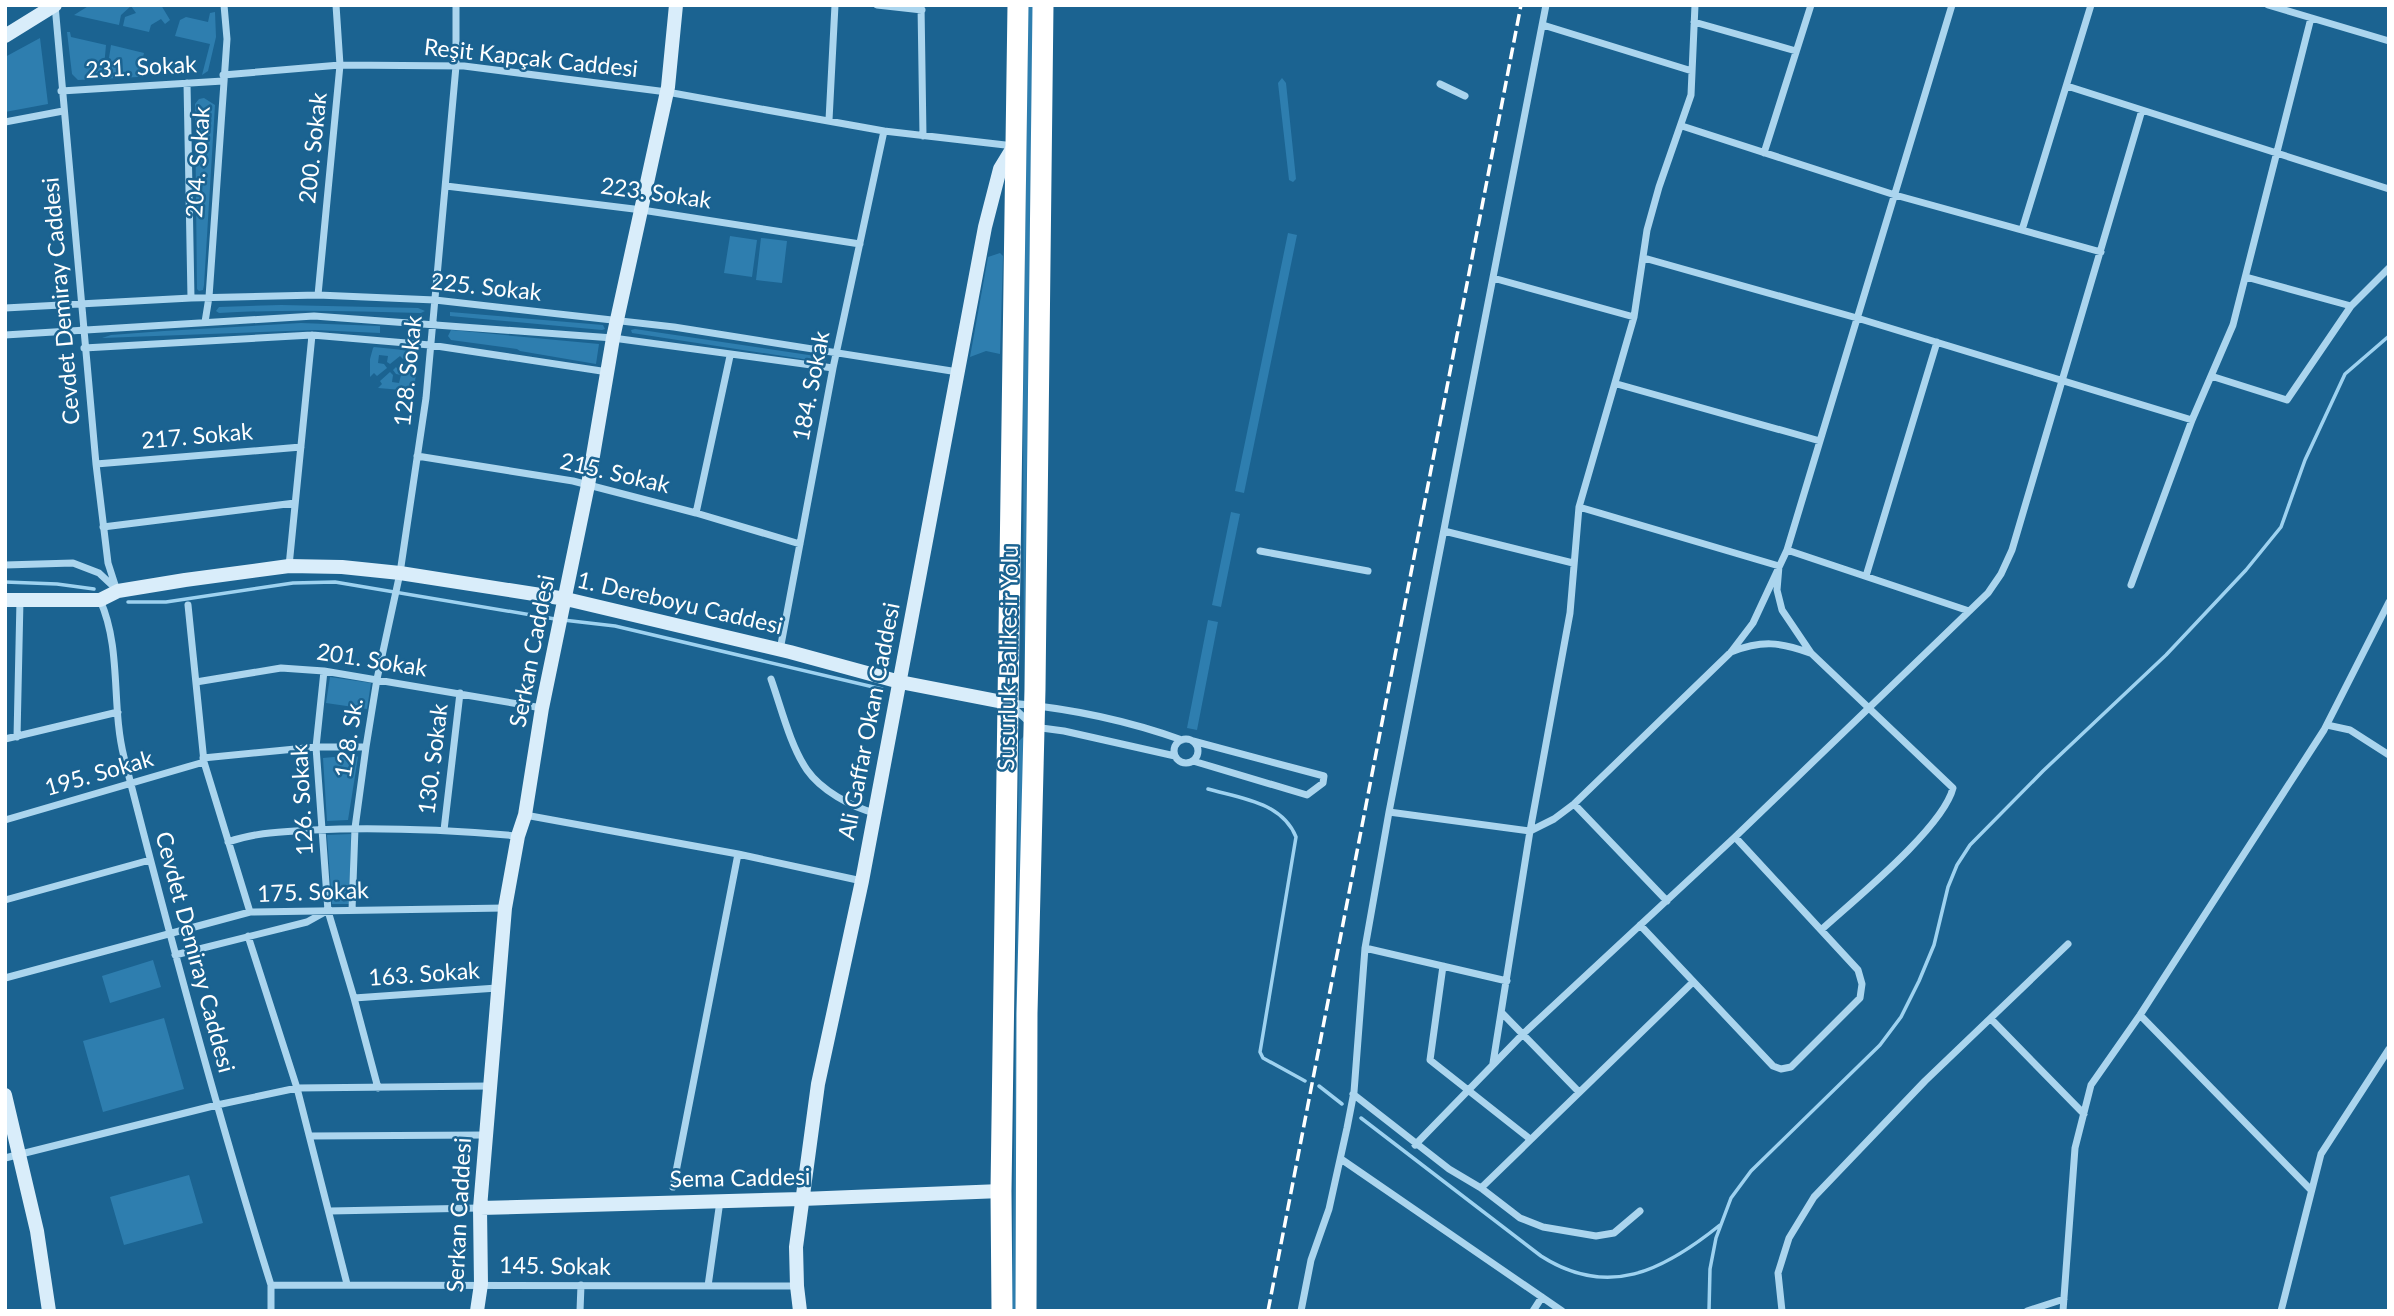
<svg xmlns="http://www.w3.org/2000/svg" width="2394" height="1316" font-family="Lato,sans-serif">
<style>
.green{fill:#2e7eaf}
.lines{fill:none;stroke-linecap:round;stroke-linejoin:round}
.stream{stroke:#9ed2f0;stroke-width:3.5}
.street{stroke:#abd5ee;stroke-width:7}
.secondary{stroke:#d9edfa;stroke-width:14}
.highway{stroke:#fff;stroke-width:21}
.rail{stroke:#fff;stroke-width:3.5;stroke-dasharray:12 5;stroke-linecap:butt}
.labels{text-anchor:middle;stroke-width:5;stroke-linejoin:round;paint-order:stroke}
.street-label{font-size:23px;fill:#fff;stroke:#1b6391}
</style>
<rect width="100%" height="100%" fill="#1b6391"/>
<path class="green" d="M 90,5 L 161,5 L 170,20 L 165,24 L 161,19 L 151,25 L 149,32 L 123,26 L 125,17 L 136,13 L 131,6 L 121,15 L 119,25 L 74,15 Z
M 1028,5 L 1033,5 L 1024,688 L 1023,399 Z
M 215,12 L 216,37 L 208,71 L 202,75 L 210,44 L 175,36 L 180,20 L 186,17 L 208,22 L 210,13 Z
M 67,32 L 70,32 L 71,37 L 106,45 L 104,67 L 112,67 L 111,59 L 109,58 L 111,45 L 144,53 L 138,77 L 78,80 L 72,74 Z
M 40,38 L 48,104 L 5,112 L 5,57 Z
M 1282,78 L 1286,83 L 1296,179 L 1293,182 L 1289,180 L 1278,83 Z
M 204,98 L 215,105 L 204,285 L 203,290 L 199,291 L 197,289 L 195,104 L 199,99 Z
M 1288,233 L 1297,235 L 1244,493 L 1235,491 Z
M 730,236 L 757,240 L 752,277 L 724,273 Z
M 761,238 L 787,241 L 782,283 L 756,280 Z
M 1000,253 L 1003,256 L 1000,354 L 986,351 L 970,357 L 988,257 Z
M 281,305 L 418,308 L 425,311 L 421,313 C 353,311 286,309 219,313 L 216,311 L 219,307 Z
M 450,312 L 603,325 L 605,329 L 602,330 L 450,316 Z
M 301,323 L 380,326 L 380,333 L 315,330 L 102,338 L 111,335 L 164,331 Z
M 635,329 L 822,357 L 826,361 L 822,362 L 632,333 L 631,330 Z
M 451,330 L 599,344 L 596,364 L 520,351 L 517,349 L 451,340 L 448,336 Z
M 373,348 L 374,347 L 413,351 L 403,359 L 400,356 L 390,364 L 387,362 L 388,356 L 379,355 L 378,363 L 384,364 L 387,368 L 377,376 L 374,373 L 370,377 L 370,359 Z
M 418,355 L 414,391 L 378,388 L 382,384 L 380,381 L 390,372 L 393,375 L 392,382 L 399,383 L 401,375 L 396,374 L 393,370 L 396,367 L 398,370 Z
M 1231,512 L 1240,514 L 1221,607 L 1212,605 Z
M 1208,620 L 1218,622 L 1197,730 L 1187,728 Z
M 330,677 L 371,683 L 367,709 L 326,703 Z
M 1024,736 L 1016,1311 L 1012,1311 L 1019,741 Z
M 355,755 L 358,757 L 348,820 L 327,821 L 323,758 Z
M 351,834 L 349,904 L 332,904 L 327,835 Z
M 153,960 L 161,987 L 110,1003 L 102,976 Z
M 164,1018 L 184,1089 L 103,1112 L 83,1041 Z
M 189,1175 L 203,1223 L 124,1245 L 110,1197 Z"/>
<g class="lines">
<path class="stream" d="M 5,582 L 57,584 L 94,589
M 128,602 L 166,602 L 293,583 L 335,582 L 555,619
M 563,620 L 615,626 L 882,689
M 1208,789 C 1240,798 1282,802 1296,837 L 1260,1052 L 1263,1058 L 1305,1081
M 1319,1086 L 1342,1104
M 1361,1118 L 1541,1256 C 1608,1299 1663,1271 1720,1225
M 1709,1311 L 1710,1269 L 1716,1238 L 1731,1198 L 1751,1171 L 1880,1045 L 1901,1017 L 1919,981 L 1934,945 L 1948,887 L 1957,865 L 1970,845 L 2043,771 L 2166,655 L 2246,570 L 2281,527 L 2305,460 L 2345,374 L 2389,336"/>
<path class="street" d="M 55,5 L 96,464 L 108,563 L 117,591
M 877,5 L 922,10
M 921,5 L 923,136
M 2268,5 L 2389,41
M 1694,22 L 1796,51
M 1543,25 L 1692,71
M 223,75 L 340,65 L 464,66 L 667,92 L 884,131 L 1014,146
M 187,83 L 191,298
M 1440,84 L 1465,96
M 2067,86 L 2389,189
M 61,91 L 223,81
M 829,120 L 835,5
M 5,122 L 63,111
M 1682,126 L 1895,195 L 2101,252
M 1764,153 L 1811,5
M 446,186 L 642,210 L 860,244
M 2022,230 L 2091,5
M 1644,258 L 1857,318 L 2192,420
M 2246,277 L 2351,306 L 2389,268
M 1493,278 L 1634,317
M 318,295 L 340,65 L 336,5
M 5,308 L 191,298 L 318,295 L 435,300 L 674,327 L 958,372
M 205,322 L 209,297 L 227,39 L 224,5
M 5,335 L 314,316 L 613,338 L 833,368
M 84,348 L 312,335 L 430,345 L 608,372
M 2211,376 L 2287,400 L 2351,306
M 1617,384 L 1820,441
M 417,456 L 573,481 L 696,513 L 800,544
M 96,464 L 301,447
M 1579,507 L 1779,566 L 1777,590 L 1782,610 L 1811,653 L 1953,788 C 1943,828 1854,900 1821,930
M 696,513 L 730,356
M 103,527 L 295,503
M 1444,531 L 1573,563
M 1787,550 L 1969,611
M 1260,551 L 1368,571
M 5,565 L 73,563 L 99,573 L 115,588
M 289,566 L 312,335
M 1866,576 L 1937,342
M 2131,585 L 2192,420 L 2233,325 L 2311,18
M 100,600 C 122,649 111,706 124,757 C 169,934 216,1110 271,1285 L 271,1311
M 188,605 L 204,762 L 250,912
M 780,650 L 833,368 L 884,131
M 1731,652 C 1762,640 1780,642 1810,653
M 324,671 L 316,747 L 328,911 L 354,998 L 378,1088
M 771,679 C 781,707 790,745 807,770 C 821,790 851,807 875,813
M 196,682 L 281,668 L 324,671 L 542,708
M 1009,703 C 1068,708 1126,720 1182,740
M 1014,708 L 1034,727 L 1064,731 L 1175,756
M 2327,725 L 2350,730 L 2389,755
M 17,737 L 20,600
M 5,739 L 118,712
M1174 751a12 12 0 1 1 24 0a12 12 0 1 1-24 0Z
M 203,758 L 316,747 L 366,747
M 1193,761 L 1307,795 L 1323,783 L 1324,776 L 1193,741
M 1574,804 L 1667,901
M 1389,812 L 1530,831 L 1554,819 L 1574,804 L 1731,652 L 1753,623 L 1787,550 L 1952,5
M 525,815 L 738,854 L 673,1187
M 5,820 L 204,762
M 444,830 L 460,693
M 228,842 C 256,832 284,832 313,830 C 382,827 450,830 518,836
M 738,854 L 862,881
M 5,900 L 150,860
M 352,910 L 355,828 L 366,747 L 377,679 L 400,573 L 426,398 L 456,66 L 456,5
M 1640,925 L 1773,1066 L 1781,1069 L 1791,1067 L 1860,998 L 1862,984 L 1858,970 L 1735,837
M 248,936 L 297,1088 L 347,1284
M 1365,948 L 1507,981
M 175,955 L 307,922 L 325,912
M 1443,966 L 1430,1060 L 1530,1139
M 5,978 L 250,912 L 505,908
M 354,998 L 497,988
M 1502,1013 L 1579,1092
M 2140,1015 L 2311,1190
M 1991,1019 L 2084,1114
M 1493,1063 L 1530,831 L 1570,613 L 1579,507 L 1634,317 L 1647,230 L 1659,187 L 1691,95 L 1695,5
M 1353,1094 L 1449,1169 L 1481,1188 L 1520,1218 L 1543,1227 L 1596,1236 L 1614,1233 L 1640,1211
M 310,1136 L 485,1135
M 1415,1145 L 1523,1034 L 1735,837 L 1988,593 L 2001,574 L 2012,550 L 2142,110
M 5,1158 L 217,1105 L 297,1088 L 489,1086
M 1341,1159 L 1562,1311
M 1481,1188 L 1693,982
M 330,1211 L 480,1208
M 271,1285 L 797,1286
M 708,1286 L 720,1201
M 580,1311 L 581,1285
M 1301,1311 L 1311,1260 L 1329,1209 L 1347,1128 L 1354,1092 L 1365,948 L 1389,812 L 1546,5
M 1533,1311 L 1542,1297
M 1782,1311 L 1778,1273 L 1789,1238 L 1814,1197 L 1925,1081 L 2068,944
M 2027,1311 L 2064,1299
M 2063,1311 L 2075,1148 L 2091,1085 L 2140,1015 L 2324,730 L 2389,602
M 2281,1311 L 2321,1154 L 2389,1049"/>
<path class="secondary" d="M 5,36 L 55,5
M 5,600 L 100,600 L 118,591 L 185,580 L 289,566 L 342,567 L 400,573 L 566,599 L 790,652 L 900,682 L 1008,703
M 5,1095 L 37,1231 L 49,1311
M 480,1208 L 802,1199 L 1001,1191
M 477,1311 L 481,1284 L 480,1208 L 505,908 L 518,836 L 525,815 L 542,708 L 588,485 L 613,338 L 668,87 L 676,5
M 800,1311 L 797,1286 L 796,1247 L 818,1084 L 862,881 L 985,227 L 1000,169 L 1014,146"/>
<path class="highway" d="M 1002,1311 L 1001,1191 L 1018,5
M 1026,1311 L 1027,1013 L 1035,689 L 1043,5"/>
<path class="rail" d="M 1268,1311 L 1521,5"/>
</g>
<g class="labels">
<g class="street-label">
<text transform="translate(531 58) rotate(6)" y="8">Reşit Kapçak Caddesi</text>
<text transform="translate(141 67) rotate(-3)" y="8">231. Sokak</text>
<text transform="translate(313 148) rotate(-84)" y="8">200. Sokak</text>
<text transform="translate(198 162) rotate(-86)" y="8">204. Sokak</text>
<text transform="translate(656 193) rotate(8)" y="8">223. Sokak</text>
<text transform="translate(486 287) rotate(6)" y="8">225. Sokak</text>
<text transform="translate(61 301) rotate(-95)" y="8">Cevdet Demiray Caddesi</text>
<text transform="translate(408 371) rotate(-84)" y="8">128. Sokak</text>
<text transform="translate(811 386) rotate(-79)" y="8">184. Sokak</text>
<text transform="translate(197 436) rotate(-5)" y="8">217. Sokak</text>
<text transform="translate(615 473) rotate(13)" y="8">215. Sokak</text>
<text transform="translate(680 603) rotate(13)" y="8">1. Dereboyu Caddesi</text>
<text transform="translate(532 651) rotate(-79)" y="8">Serkan Caddesi</text>
<text transform="translate(1008 658) rotate(-89)" y="8">Susurluk-Balıkesir Yolu</text>
<text transform="translate(372 660) rotate(9)" y="8">201. Sokak</text>
<text transform="translate(869 721) rotate(-79)" y="8">Ali Gaffar Okan Caddesi</text>
<text transform="translate(349 738) rotate(-81)" y="8">128. Sk.</text>
<text transform="translate(433 759) rotate(-83)" y="8">130. Sokak</text>
<text transform="translate(99 773) rotate(-16)" y="8">195. Sokak</text>
<text transform="translate(302 800) rotate(-93)" y="8">126. Sokak</text>
<text transform="translate(313 892) rotate(-2)" y="8">175. Sokak</text>
<text transform="translate(195 952) rotate(75)" y="8">Cevdet Demiray Caddesi</text>
<text transform="translate(424 974) rotate(-4)" y="8">163. Sokak</text>
<text transform="translate(740 1178) rotate(-1)" y="8">Sema Caddesi</text>
<text transform="translate(459 1215) rotate(-87)" y="8">Serkan Caddesi</text>
<text transform="translate(555 1266) rotate(1)" y="8">145. Sokak</text>
</g>
</g>
<rect width="2394" height="1316" fill="none" stroke="#ffffff" stroke-width="14"/>
</svg>
